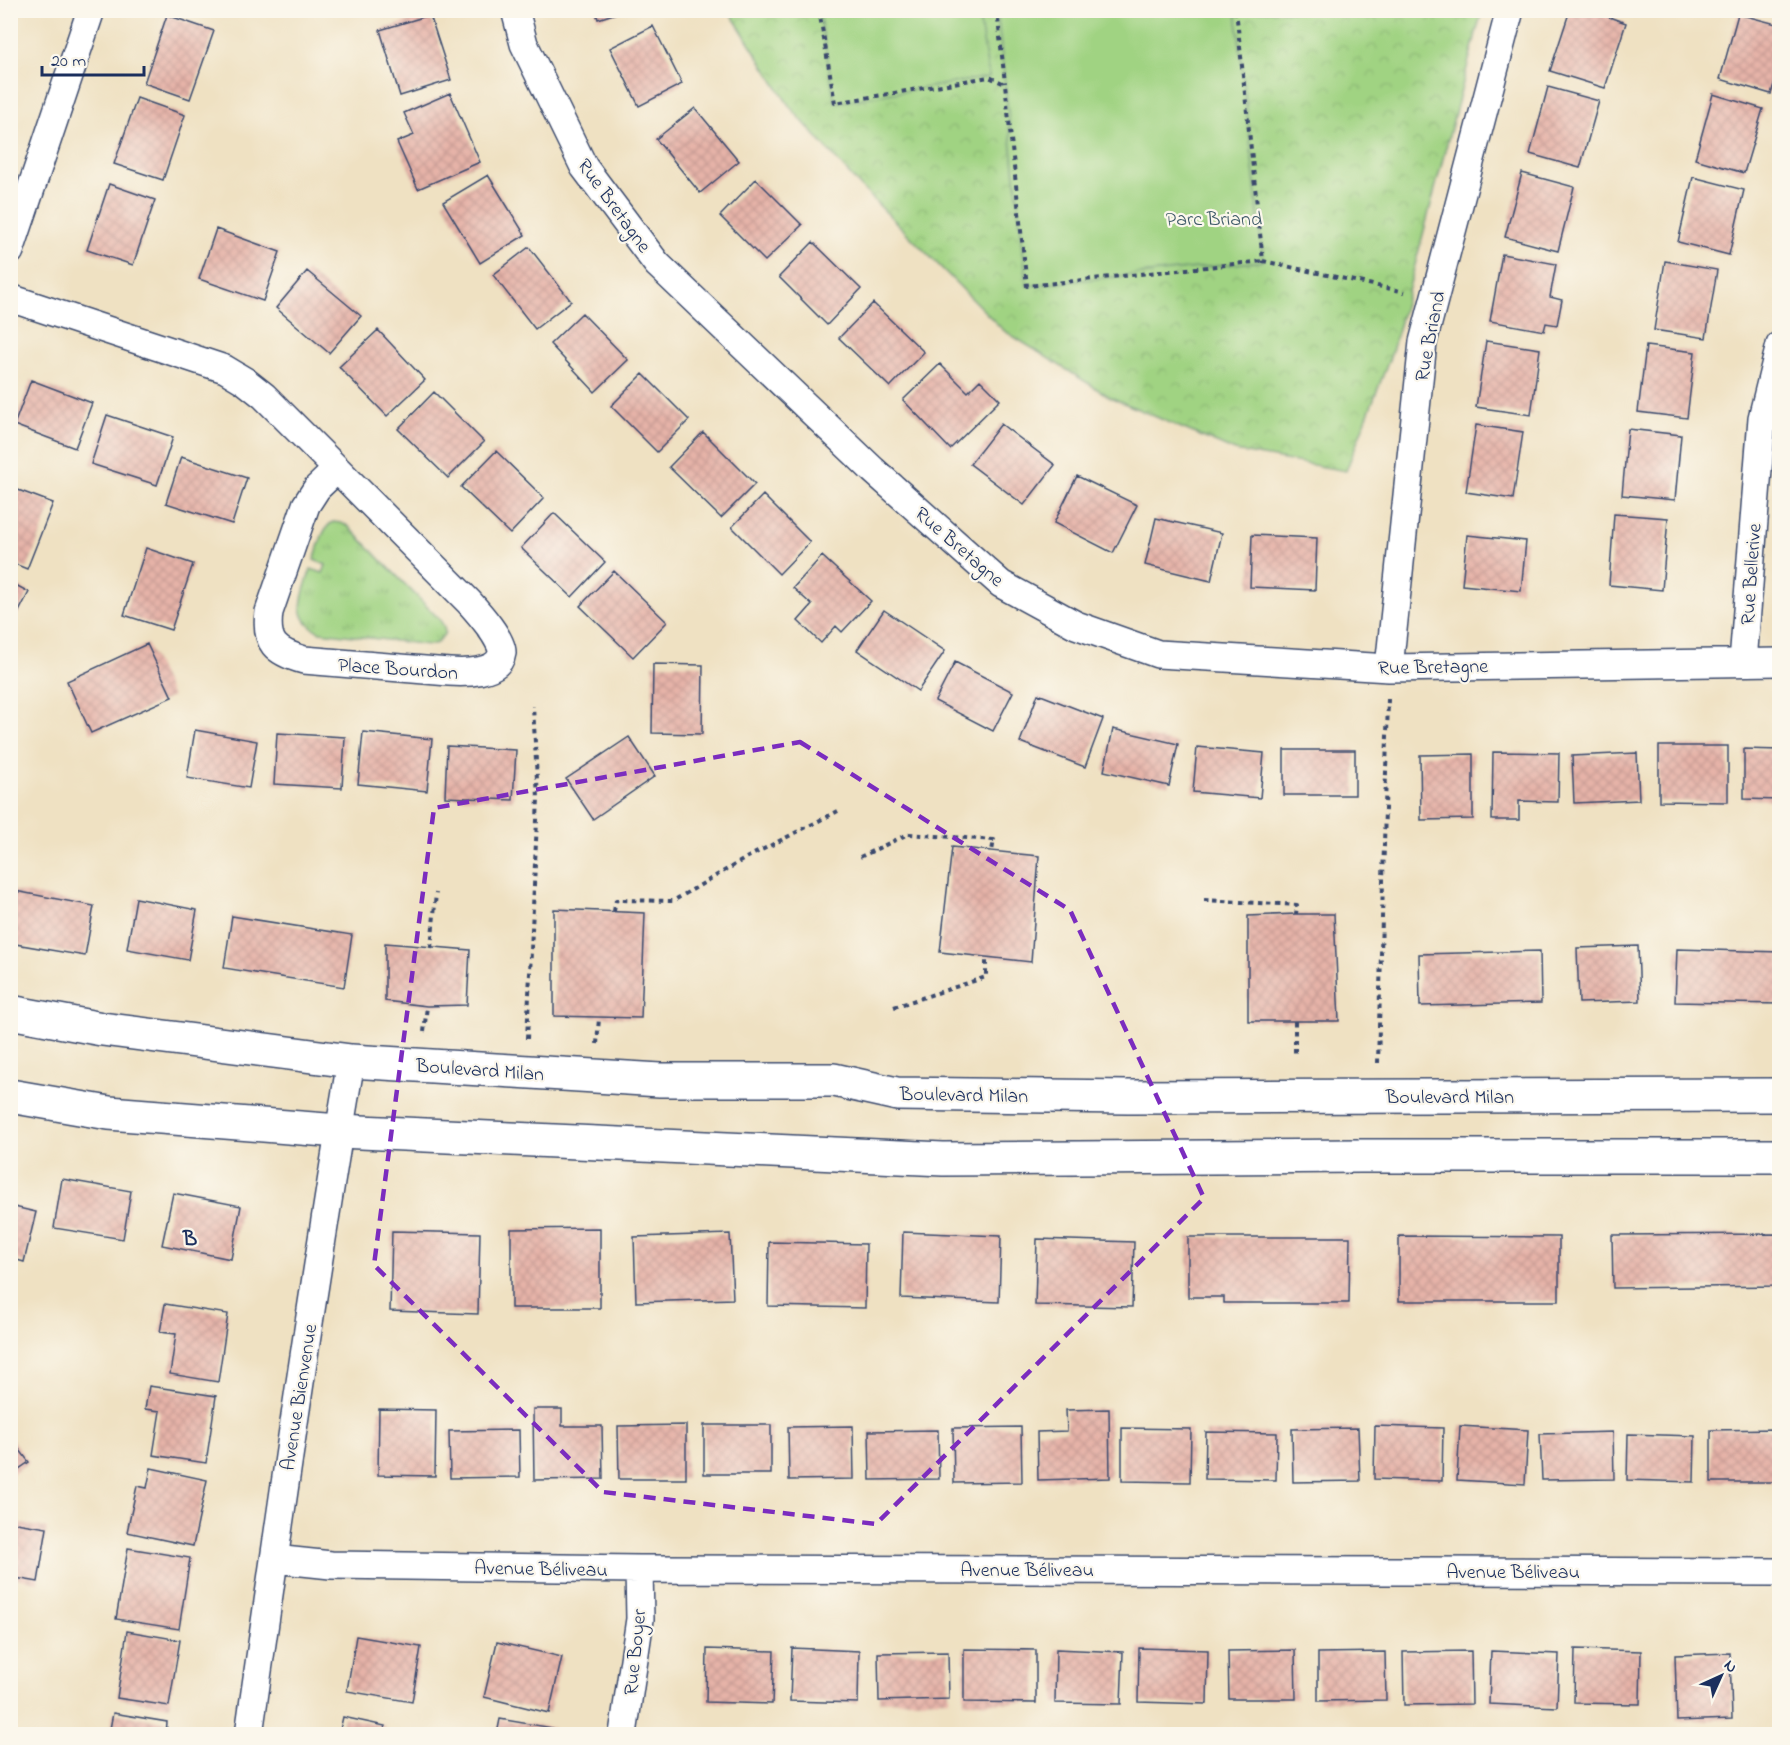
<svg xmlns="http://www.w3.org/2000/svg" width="1790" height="1745" font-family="'Indie Flower',sans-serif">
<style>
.grass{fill:url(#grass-tufts);stroke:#5e8170;stroke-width:1.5}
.park{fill:url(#park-crowns);stroke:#5e8170;stroke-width:1.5}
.pitch{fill:#a0d382;stroke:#5e8170;stroke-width:1.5}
.building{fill:url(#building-cross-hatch)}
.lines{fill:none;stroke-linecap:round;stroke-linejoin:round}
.street-casing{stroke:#3b4a6d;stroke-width:30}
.secondary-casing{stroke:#3b4a6d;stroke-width:36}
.path{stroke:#3b4a6d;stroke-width:4;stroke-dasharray:4.5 4.5;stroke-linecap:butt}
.street{stroke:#fff;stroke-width:27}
.secondary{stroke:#fff;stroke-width:33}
.marked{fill:none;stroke:#7b2cbf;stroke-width:4.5;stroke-dasharray:12 8;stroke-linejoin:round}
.labels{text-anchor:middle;stroke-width:4.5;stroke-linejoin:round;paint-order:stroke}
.street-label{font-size:20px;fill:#1b2f5e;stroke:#fbf7ec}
.park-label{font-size:20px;fill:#3c5867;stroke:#fbf7ec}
.neighbourhood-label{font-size:21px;font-weight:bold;fill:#1b2f5e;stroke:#fbf7ec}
</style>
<defs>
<pattern id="grass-tufts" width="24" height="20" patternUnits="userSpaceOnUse" patternTransform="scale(1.5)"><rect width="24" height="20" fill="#a0d382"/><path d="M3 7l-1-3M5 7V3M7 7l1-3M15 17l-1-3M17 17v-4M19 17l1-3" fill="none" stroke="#89b573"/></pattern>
<pattern id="park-crowns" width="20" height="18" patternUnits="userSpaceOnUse" patternTransform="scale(1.5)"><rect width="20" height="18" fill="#a0d382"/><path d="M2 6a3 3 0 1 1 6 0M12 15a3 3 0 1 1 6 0" fill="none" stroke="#89b573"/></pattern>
<pattern id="building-cross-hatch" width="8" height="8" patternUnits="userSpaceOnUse" patternTransform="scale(1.5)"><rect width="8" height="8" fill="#e6b3a8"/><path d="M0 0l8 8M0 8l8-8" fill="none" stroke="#c59a93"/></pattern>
</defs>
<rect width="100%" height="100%" fill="#fbf7ec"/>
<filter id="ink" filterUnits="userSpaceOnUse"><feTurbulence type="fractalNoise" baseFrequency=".0167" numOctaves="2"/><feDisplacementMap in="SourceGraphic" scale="12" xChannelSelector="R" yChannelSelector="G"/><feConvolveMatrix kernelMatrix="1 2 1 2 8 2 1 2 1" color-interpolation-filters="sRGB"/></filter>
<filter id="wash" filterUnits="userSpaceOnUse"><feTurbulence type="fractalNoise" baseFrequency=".008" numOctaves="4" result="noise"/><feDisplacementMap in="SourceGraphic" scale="24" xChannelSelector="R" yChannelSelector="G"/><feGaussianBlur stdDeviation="1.35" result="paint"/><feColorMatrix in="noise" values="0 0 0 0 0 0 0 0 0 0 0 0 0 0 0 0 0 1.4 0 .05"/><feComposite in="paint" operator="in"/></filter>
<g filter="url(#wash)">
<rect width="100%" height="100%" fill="#efe1c2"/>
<path class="grass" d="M 333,522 L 341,523 L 348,526 L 440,620 L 444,627 L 445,633 L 437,643 L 429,645 L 320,632 C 290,617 303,594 311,569 L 323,573 L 326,565 L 314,560 C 318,549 322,527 333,522 Z"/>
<path class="park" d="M 729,11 L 1482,11 L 1392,352 L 1346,471 L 1235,451 L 1110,397 L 1003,330 L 858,184 L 790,107 Z"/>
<path class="pitch" d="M 819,11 L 978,11 L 989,77 L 835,103 Z
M 997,11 L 1236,11 L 1263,261 L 1027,286 Z"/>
<g id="blocks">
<path class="building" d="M 595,10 L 623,10 L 623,11 L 598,19 Z
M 1570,10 L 1589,10 L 1626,23 L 1605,88 L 1550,71 Z
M 1738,14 L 1780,25 L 1780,65 L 1771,94 L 1720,79 Z
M 167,15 L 214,31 L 190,99 L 144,83 Z
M 430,15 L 451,80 L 400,96 L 380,30 Z
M 653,26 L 682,84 L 639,106 L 610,48 Z
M 1548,87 L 1599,101 L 1580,168 L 1530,154 Z
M 450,93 L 480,162 L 418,189 L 397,142 L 414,135 L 404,113 Z
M 1713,94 L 1763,109 L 1744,173 L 1695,159 Z
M 137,98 L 185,115 L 163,180 L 114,164 Z
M 695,108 L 739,161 L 700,193 L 656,139 Z
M 1522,173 L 1574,187 L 1558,251 L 1505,237 Z
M 488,175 L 525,235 L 480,263 L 443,202 Z
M 1693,177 L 1744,190 L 1729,255 L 1678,242 Z
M 756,179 L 802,225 L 765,261 L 720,216 Z
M 109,184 L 155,200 L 133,265 L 87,250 Z
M 216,229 L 280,252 L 263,301 L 199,279 Z
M 813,242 L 861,289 L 827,325 L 779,277 Z
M 529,247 L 571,301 L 535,329 L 493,275 Z
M 1502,254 L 1556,264 L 1550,297 L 1562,300 L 1557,325 L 1546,323 L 1544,331 L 1490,321 Z
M 1665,261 L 1717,270 L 1706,338 L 1654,330 Z
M 307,271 L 361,316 L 329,353 L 276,308 Z
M 873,303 L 924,352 L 890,387 L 839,338 Z
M 582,313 L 628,360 L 595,392 L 550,344 Z
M 378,330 L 425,380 L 387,416 L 339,367 Z
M 1486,341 L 1540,349 L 1531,415 L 1476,407 Z
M 1646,346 L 1695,352 L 1687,418 L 1638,412 Z
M 940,364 L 968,392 L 980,380 L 1000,400 L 950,449 L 903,400 Z
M 643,374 L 689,420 L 657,452 L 611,406 Z
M 31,380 L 92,403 L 75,448 L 14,425 Z
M 434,392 L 484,442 L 448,478 L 398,429 Z
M 107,415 L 173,437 L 157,485 L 91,464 Z
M 1001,424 L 1055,465 L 1024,505 L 970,464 Z
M 1476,425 L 1523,432 L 1513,499 L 1466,492 Z
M 1628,429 L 1681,435 L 1675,500 L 1622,495 Z
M 703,432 L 755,484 L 721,518 L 669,467 Z
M 496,451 L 544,498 L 510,534 L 461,487 Z
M 181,457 L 247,478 L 232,524 L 166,503 Z
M 1077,476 L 1137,505 L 1113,553 L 1054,523 Z
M 10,487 L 53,503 L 27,569 L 10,562 Z
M 763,495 L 810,542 L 779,574 L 732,527 Z
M 554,513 L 605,562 L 572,597 L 521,548 Z
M 1614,514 L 1668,518 L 1662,590 L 1609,585 Z
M 1156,518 L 1222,533 L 1211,581 L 1145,565 Z
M 1252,535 L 1317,538 L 1315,590 L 1250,587 Z
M 1467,535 L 1526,541 L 1521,591 L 1462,585 Z
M 146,548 L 193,564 L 171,630 L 124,615 Z
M 822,556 L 871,601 L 842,632 L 836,626 L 821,643 L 798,621 L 812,605 L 793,588 Z
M 614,571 L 667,622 L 633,657 L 580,606 Z
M 10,582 L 29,592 L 10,629 Z
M 884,610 L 945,651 L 918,691 L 857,650 Z
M 147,644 L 172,697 L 91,733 L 67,681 Z
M 955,662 L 1013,692 L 993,731 L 935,701 Z
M 653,664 L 703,665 L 702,734 L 652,733 Z
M 1038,694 L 1103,719 L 1085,767 L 1020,742 Z
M 1113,729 L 1178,744 L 1169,786 L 1104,771 Z
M 195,730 L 257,741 L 249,788 L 187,778 Z
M 363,732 L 432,739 L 427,791 L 358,784 Z
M 277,733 L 345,737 L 342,788 L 274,784 Z
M 629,737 L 655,776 L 593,819 L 566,779 Z
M 447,746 L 516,750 L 513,800 L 445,797 Z
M 1659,746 L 1728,746 L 1728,802 L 1659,801 Z
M 1197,747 L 1264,753 L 1260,798 L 1193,792 Z
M 1744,749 L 1780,750 L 1780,800 L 1744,799 Z
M 1284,750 L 1355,750 L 1355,795 L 1284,795 Z
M 1493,752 L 1559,753 L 1558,802 L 1519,801 L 1519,820 L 1492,820 Z
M 1637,753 L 1639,800 L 1574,803 L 1572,756 Z
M 1473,754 L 1473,819 L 1421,820 L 1420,755 Z
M 952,847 L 1039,856 L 1031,962 L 940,952 Z
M 10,890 L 94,906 L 85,956 L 10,943 Z
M 136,898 L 197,910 L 188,960 L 127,949 Z
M 554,909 L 645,913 L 641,1018 L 554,1016 Z
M 1296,914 L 1334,914 L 1339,1021 L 1248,1021 L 1248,916 Z
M 232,916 L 352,935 L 344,987 L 224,968 Z
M 385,943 L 470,950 L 467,1005 L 427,1006 L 385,1001 Z
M 1638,946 L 1640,1001 L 1579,1003 L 1577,948 Z
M 1677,949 L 1780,952 L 1780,1004 L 1675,1002 Z
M 1540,951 L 1541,1003 L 1420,1006 L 1419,954 Z
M 62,1179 L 131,1191 L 123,1239 L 54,1228 Z
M 173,1193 L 241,1206 L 231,1259 L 162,1245 Z
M 10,1206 L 36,1212 L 24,1262 L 10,1258 Z
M 600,1228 L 600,1308 L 511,1308 L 511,1229 Z
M 392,1231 L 480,1233 L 478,1314 L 390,1311 Z
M 903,1232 L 1001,1236 L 999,1302 L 901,1298 Z
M 730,1234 L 733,1299 L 636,1302 L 634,1237 Z
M 1780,1234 L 1780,1286 L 1613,1288 L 1612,1235 Z
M 1399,1236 L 1559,1237 L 1559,1301 L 1399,1301 Z
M 1188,1237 L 1350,1237 L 1349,1303 L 1224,1303 L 1224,1297 L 1188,1297 Z
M 1037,1239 L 1134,1242 L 1132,1307 L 1035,1305 Z
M 769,1242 L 866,1244 L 865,1308 L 768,1306 Z
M 165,1304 L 228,1314 L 218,1382 L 170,1374 L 176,1334 L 160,1332 Z
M 149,1386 L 216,1396 L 206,1463 L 153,1455 L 160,1411 L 145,1409 Z
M 379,1409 L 436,1410 L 435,1476 L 378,1475 Z
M 533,1409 L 562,1409 L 562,1426 L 602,1426 L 603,1479 L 534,1480 Z
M 1109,1409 L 1110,1478 L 1038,1480 L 1037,1432 L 1067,1431 L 1066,1410 Z
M 686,1425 L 686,1479 L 619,1479 L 618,1426 Z
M 704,1425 L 771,1425 L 771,1474 L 704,1474 Z
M 853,1426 L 854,1479 L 789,1480 L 788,1427 Z
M 1375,1426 L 1443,1428 L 1442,1481 L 1374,1479 Z
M 1460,1426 L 1528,1430 L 1525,1484 L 1457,1480 Z
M 1021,1427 L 1022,1482 L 954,1483 L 953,1428 Z
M 1122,1428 L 1191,1429 L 1190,1482 L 1122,1481 Z
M 1358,1428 L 1360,1481 L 1293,1482 L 1292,1429 Z
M 1778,1429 L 1779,1482 L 1711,1482 L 1711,1430 Z
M 519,1430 L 520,1477 L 450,1478 L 449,1431 Z
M 938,1430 L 939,1479 L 870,1480 L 869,1431 Z
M 1206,1432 L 1277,1433 L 1276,1480 L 1205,1479 Z
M 1613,1432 L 1614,1479 L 1542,1480 L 1540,1434 Z
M 1628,1434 L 1695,1436 L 1694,1482 L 1627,1480 Z
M 10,1437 L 29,1462 L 10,1475 Z
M 151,1468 L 207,1480 L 193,1546 L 127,1532 L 137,1486 L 147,1488 Z
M 10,1522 L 47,1528 L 38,1582 L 10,1577 Z
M 128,1548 L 190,1558 L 179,1629 L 116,1619 Z
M 127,1631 L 180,1640 L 169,1706 L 117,1698 Z
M 356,1636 L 421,1647 L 412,1702 L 347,1691 Z
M 497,1642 L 562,1657 L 549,1713 L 484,1697 Z
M 792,1648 L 859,1651 L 858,1703 L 790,1701 Z
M 1139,1648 L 1208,1650 L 1207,1704 L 1138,1702 Z
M 707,1649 L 774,1651 L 772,1704 L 706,1702 Z
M 964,1649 L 1036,1650 L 1036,1703 L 964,1702 Z
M 1056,1649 L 1123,1652 L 1121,1704 L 1055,1703 Z
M 1575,1649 L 1641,1651 L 1640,1704 L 1574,1703 Z
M 1295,1650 L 1296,1699 L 1229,1699 L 1228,1651 Z
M 1471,1651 L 1472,1704 L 1404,1705 L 1403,1652 Z
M 1491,1651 L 1559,1654 L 1557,1707 L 1489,1704 Z
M 948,1652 L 949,1699 L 879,1701 L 878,1653 Z
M 1385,1652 L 1386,1700 L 1318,1701 L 1318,1653 Z
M 1730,1653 L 1732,1719 L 1677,1721 L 1675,1655 Z
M 113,1713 L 167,1722 L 166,1734 L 109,1734 Z
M 343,1717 L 385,1726 L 383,1734 L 339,1734 Z
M 500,1719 L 553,1728 L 552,1734 L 497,1734 Z"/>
</g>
</g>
<g filter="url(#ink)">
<use href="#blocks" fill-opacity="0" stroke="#3b4a6d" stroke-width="1.5"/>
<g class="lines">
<defs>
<path id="street" d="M 515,10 L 524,44 L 584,167 L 657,264 L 873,470 L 1001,584 L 1076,625 L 1158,654 L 1389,668 L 1780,662
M 10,251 L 91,10
M 10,298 L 225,369 L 245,381 L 264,396 L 337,469
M 337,469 L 469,602 C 478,612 503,640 502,653 C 499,674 463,673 449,672 L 304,660 C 275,652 265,643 269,612 L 306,505 L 317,488 Z
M 1743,662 L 1762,418 L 1780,345
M 1389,668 L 1423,342 L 1510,10
M 274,1559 L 331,1565 L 639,1569 L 1780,1572
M 249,1734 C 281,1510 313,1285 351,1061
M 623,1734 L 640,1619 L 639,1569"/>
<path id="secondary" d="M 10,1012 L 102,1029 L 351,1061 L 660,1080 L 834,1080 L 897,1094 L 1128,1097 L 1780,1095
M 10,1096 L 109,1113 L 339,1131 L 943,1159 L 1361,1156 L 1780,1156"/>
</defs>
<use href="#street" class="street-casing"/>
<use href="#secondary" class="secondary-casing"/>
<path class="path" d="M 819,10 L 835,103 L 989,77 L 1005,84 L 1027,286 L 1263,261
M 997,10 L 1005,83
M 1236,10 L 1263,261 L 1405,292
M 860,857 L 908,834 L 994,840 L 992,851
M 1204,900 L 1297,905 L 1296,914
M 614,911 L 616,900 L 673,901 L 748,857 L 838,811
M 431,948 L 436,893
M 894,1007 L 986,977 L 986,957
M 1295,1021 L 1295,1056
M 424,1032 L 427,1006
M 527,1039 L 538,798 L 533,706
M 597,1044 L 599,1018
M 1378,1063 L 1388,699"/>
<use href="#street" class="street"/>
<use href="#secondary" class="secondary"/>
</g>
</g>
<path class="marked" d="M 800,742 L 1070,910 L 1204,1198 L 876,1524 L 603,1492 L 374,1265 L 434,808 Z"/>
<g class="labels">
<g class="street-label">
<text transform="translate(615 205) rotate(54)" y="7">Rue Bretagne</text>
<text transform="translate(1429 336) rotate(-79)" y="7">Rue Briand</text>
<text transform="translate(960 546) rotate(41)" y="7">Rue Bretagne</text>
<text transform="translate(1750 574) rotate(-86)" y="7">Rue Bellerive</text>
<text transform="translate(1433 666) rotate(-1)" y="7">Rue Bretagne</text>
<text transform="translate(398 668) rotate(4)" y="7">Place Bourdon</text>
<text transform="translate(480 1069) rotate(4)" y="7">Boulevard Milan</text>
<text transform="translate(964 1094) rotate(1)" y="7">Boulevard Milan</text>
<text x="1450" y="1103">Boulevard Milan</text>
<text transform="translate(298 1397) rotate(-81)" y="7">Avenue Bienvenue</text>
<text transform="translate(541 1568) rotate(1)" y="7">Avenue Béliveau</text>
<text x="1027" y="1576">Avenue Béliveau</text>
<text x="1513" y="1578">Avenue Béliveau</text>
<text transform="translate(634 1652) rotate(-84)" y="7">Rue Boyer</text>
</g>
<g class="park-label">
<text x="1214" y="225">Parc Briand</text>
</g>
<g class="neighbourhood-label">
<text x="190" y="1245">B</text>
</g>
</g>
<rect width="1790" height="1745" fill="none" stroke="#fbf7ec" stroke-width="36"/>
<g transform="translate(1721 1676) rotate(45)" stroke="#fbf7ec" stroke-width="4.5" paint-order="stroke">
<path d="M0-4.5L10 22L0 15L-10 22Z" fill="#1b2f5e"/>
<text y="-9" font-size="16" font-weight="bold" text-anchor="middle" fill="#1b2f5e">N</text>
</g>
<path d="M42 66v9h102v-9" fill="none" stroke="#1b2f5e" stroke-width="3"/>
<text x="51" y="66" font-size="18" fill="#1b2f5e" stroke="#fbf7ec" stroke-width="4.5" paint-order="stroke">20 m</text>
</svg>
